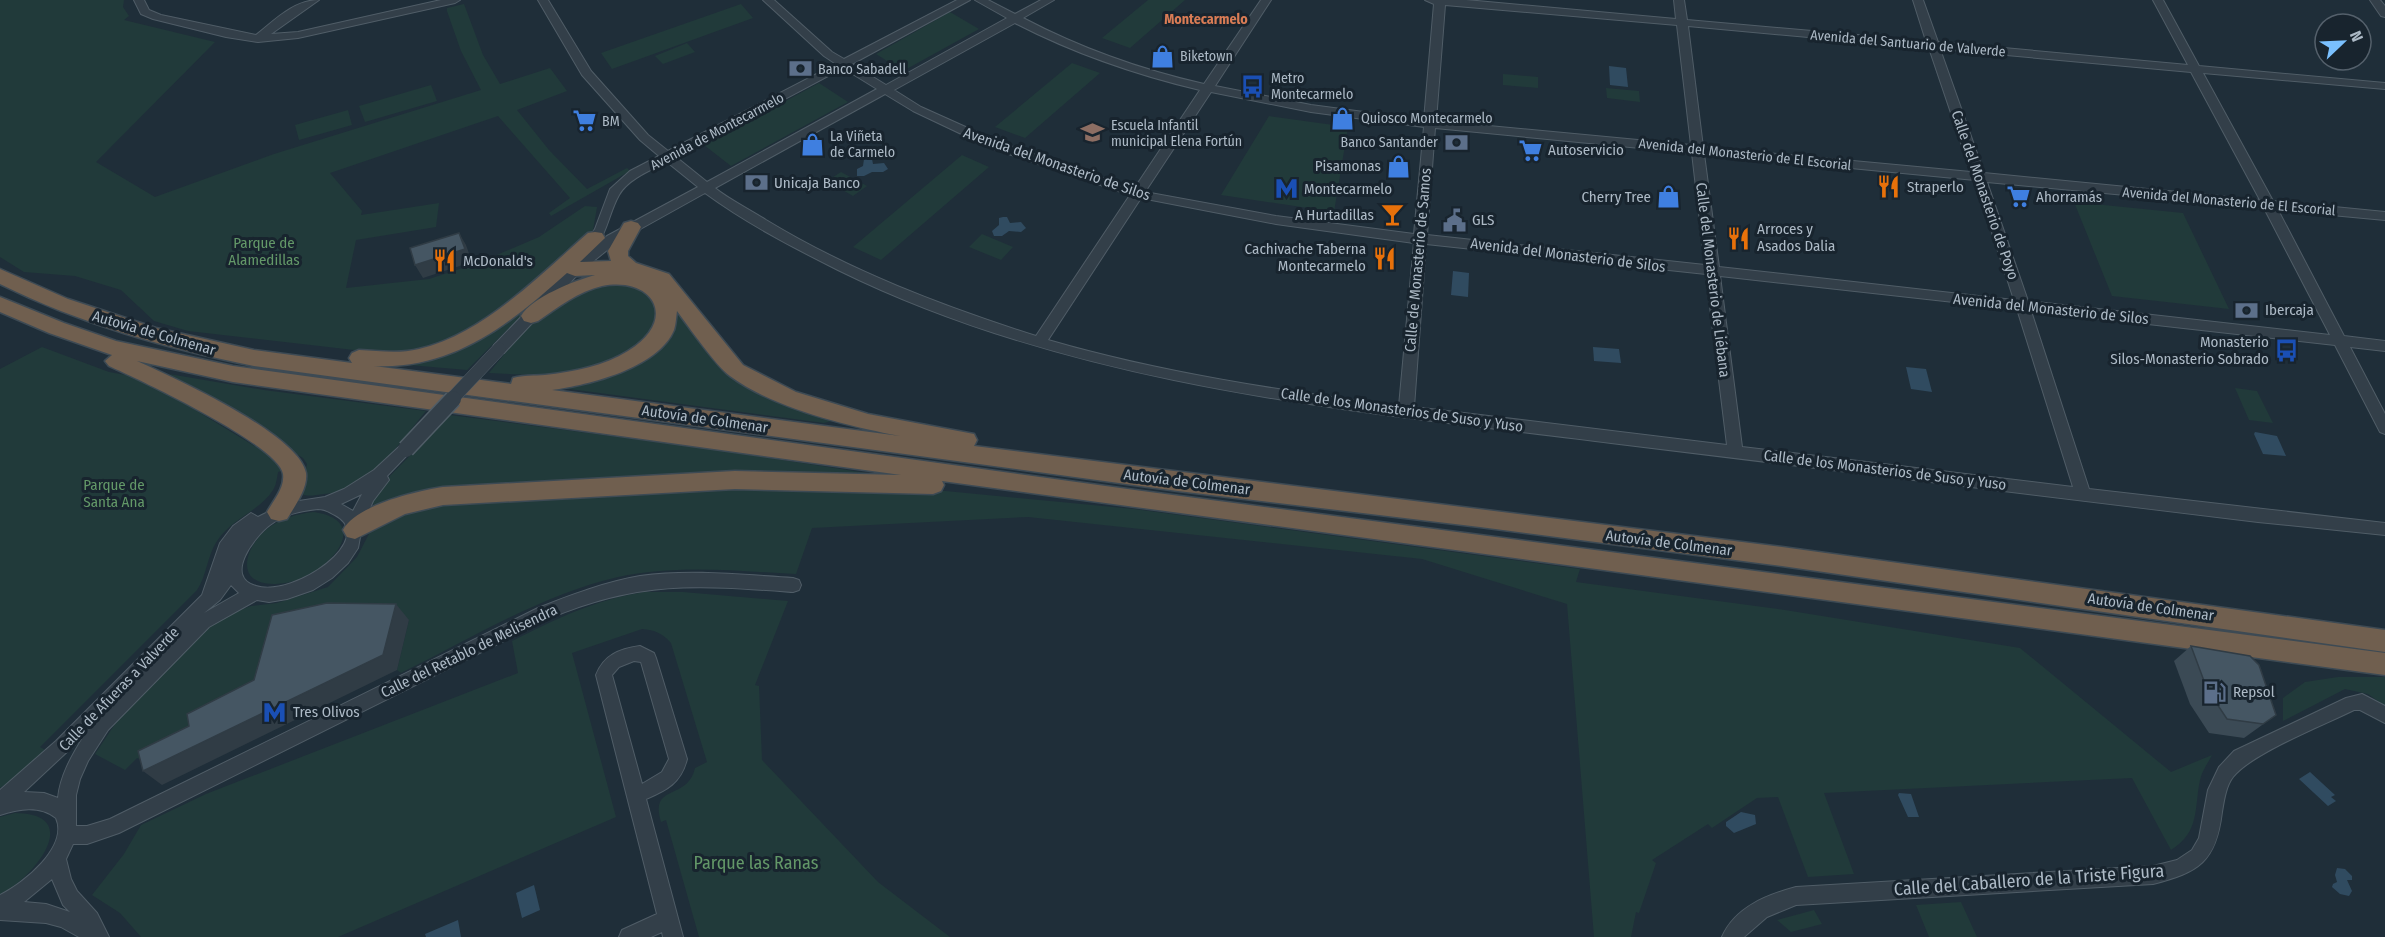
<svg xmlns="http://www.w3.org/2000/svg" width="2385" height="937" font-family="'Fira Sans Condensed',sans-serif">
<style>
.green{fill:#213a3a}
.water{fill:#304b60}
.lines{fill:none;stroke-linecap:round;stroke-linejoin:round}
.minor-casing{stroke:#505d67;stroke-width:2}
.highway-casing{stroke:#3d4a54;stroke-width:3}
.minor{fill:#333f49;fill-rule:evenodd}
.highway{fill:#705f4f;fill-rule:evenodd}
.minor-bridge-far1-casing{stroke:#505d67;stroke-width:14;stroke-linecap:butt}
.minor-bridge-casing{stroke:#505d67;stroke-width:19;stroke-linecap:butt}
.minor-bridge-far1{stroke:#333f49;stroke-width:13}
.minor-bridge{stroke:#333f49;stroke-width:16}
.wall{fill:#3b4a55}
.shaded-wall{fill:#303c45}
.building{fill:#455663;stroke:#303c45;stroke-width:1.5}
.labels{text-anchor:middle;stroke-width:6;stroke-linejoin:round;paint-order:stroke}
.far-neighbourhood-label{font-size:14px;font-weight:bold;fill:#d97c55;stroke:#18242e}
.far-street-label{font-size:14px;fill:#adbac6;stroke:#18242e}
.far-poi-label{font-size:14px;fill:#adbac6;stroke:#18242e;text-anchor:start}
.poi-label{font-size:15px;fill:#adbac6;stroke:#18242e;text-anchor:start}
.street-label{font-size:15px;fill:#adbac6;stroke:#18242e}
.park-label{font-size:15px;fill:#639868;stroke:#18242e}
.near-park-label{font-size:18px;fill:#639868;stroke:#18242e}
.near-street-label{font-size:18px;fill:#adbac6;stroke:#18242e}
</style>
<rect width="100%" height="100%" fill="#1f2e39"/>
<path class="green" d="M 0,0 L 124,0 L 123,7 L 129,16 L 124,20 L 215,42 L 96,162 L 155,197 L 274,154 L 481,90 L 461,51 L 447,11 L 447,8 L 464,4 L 483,55 L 500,84 L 550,68 L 567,91 L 517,110 L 549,150 L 587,189 L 627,168 L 630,171 L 551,216 L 549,213 L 570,198 L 498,116 L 330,173 L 362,211 L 361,215 L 439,203 L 436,227 L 356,240 L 346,288 L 429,279 L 478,263 L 539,237 L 585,206 L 597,207 L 593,230 L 580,244 L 552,270 L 480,325 L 432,348 L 389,354 L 188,331 L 154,321 L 121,290 L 75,276 L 24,272 L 0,257 Z
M 1148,0 L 1185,0 L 1130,48 L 1102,38 Z
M 741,4 L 753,18 L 612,69 L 601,53 Z
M 950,12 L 979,29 L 903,71 L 876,54 Z
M 687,43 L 695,52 L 663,64 L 655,56 Z
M 1072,63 L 1100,73 L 1025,138 L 995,127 Z
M 1503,74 L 1538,77 L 1538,88 L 1503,85 Z
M 819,83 L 848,102 L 731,166 L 704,145 Z
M 431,85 L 437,101 L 365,122 L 359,106 Z
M 1606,88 L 1639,91 L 1640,102 L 1607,98 Z
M 348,110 L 352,125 L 299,140 L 295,125 Z
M 1269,116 L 1348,127 L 1334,212 L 1221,195 Z
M 962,155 L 989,167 L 881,260 L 853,247 Z
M 841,172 L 867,186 L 853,196 L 827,181 Z
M 2074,202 L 2183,213 L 2229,309 L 2112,296 Z
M 982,234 L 1013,247 L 1001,260 L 969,247 Z
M 622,284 C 640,288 652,294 661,311 L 657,331 C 645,340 632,353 619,359 C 577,379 533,375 489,373 L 527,326 L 580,291 Z
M 551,286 L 467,370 L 409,365 L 434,356 Z
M 674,301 L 782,402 L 832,421 L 824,423 L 562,388 L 596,379 L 636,364 Z
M 42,347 L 109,372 L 143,378 L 279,461 L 284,470 L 278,472 C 277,478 276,486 273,490 C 260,511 231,519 217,541 C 207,556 207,575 197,590 L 40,747 L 47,751 L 23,773 L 0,788 L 0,369 Z
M 169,374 L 264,390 L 426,411 C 398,444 370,491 324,494 C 315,495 308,497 301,494 L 307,464 L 303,458 Z
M 2235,388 L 2257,391 L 2273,423 L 2249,420 Z
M 450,415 L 718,450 L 873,474 L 871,477 L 428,493 L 374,506 L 372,500 L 382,484 Z
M 702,488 L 935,490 L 1134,509 L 1580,569 L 1576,582 L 1785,610 L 2020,648 L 2171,772 L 2212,755 C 2208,763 2202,771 2200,780 C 2194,809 2200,832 2171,850 L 2132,778 L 1824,793 L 1854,874 L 1808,877 L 1778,797 L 1757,798 L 1712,828 L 1708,824 L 1652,860 L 1656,863 L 1639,913 L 1636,912 L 1631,937 L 1594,937 L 1567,604 L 1422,559 L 1028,517 L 812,528 L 796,574 C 737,571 677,564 618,577 C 543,594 470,639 401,673 L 397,670 L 409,620 L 270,695 L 157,765 L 137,758 L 125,770 L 95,754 L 119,718 L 208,628 L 232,613 L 251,606 L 277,603 L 328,587 L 357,557 L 373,526 L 425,504 Z
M 314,512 C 381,522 319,586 273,584 C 233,583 246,546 267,529 C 281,518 297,514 314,512 Z
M 644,592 L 683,592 L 788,601 L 755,685 L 759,686 L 762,760 L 878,882 L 950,937 L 699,937 L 666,820 L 661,822 C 649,783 688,801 695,768 L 707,762 L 671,643 C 662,633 655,630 642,629 L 572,653 L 616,817 L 338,937 L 141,937 L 120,913 L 92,895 L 124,854 L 141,825 L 206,794 L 518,673 L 512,641 C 556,619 594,600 644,592 Z
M 2338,677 L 2385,677 L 2385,706 L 2368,694 L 2345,689 L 2283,721 L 2283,698 L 2305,682 Z
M 15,813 C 86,814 33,878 0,895 L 0,817 Z
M 1961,902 L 1977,937 L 1929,937 L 1916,905 Z
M 1814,910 L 1822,924 L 1791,932 L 1777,920 Z"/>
<path class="water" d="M 1609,66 L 1626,68 L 1628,87 L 1610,85 Z
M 868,158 L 872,159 L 873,164 L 884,163 L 888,169 L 883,172 L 872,172 L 864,176 L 857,176 L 857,169 L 863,166 L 864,159 Z
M 1003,217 L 1007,217 L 1010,223 L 1021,222 L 1026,228 L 1021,232 L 1009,231 L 1002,236 L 994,236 L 992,231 L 999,225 L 999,218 Z
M 1453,271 L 1469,273 L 1468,297 L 1451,295 Z
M 1593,347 L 1619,349 L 1621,363 L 1594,361 Z
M 1906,367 L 1926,369 L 1932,392 L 1911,389 Z
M 2255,432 L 2277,436 L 2286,456 L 2263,454 L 2254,434 Z
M 2310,772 L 2335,795 L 2331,797 L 2336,801 L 2328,806 L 2299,779 Z
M 1899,793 L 1911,794 L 1919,817 L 1908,817 L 1898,795 Z
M 1741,812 L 1755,815 L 1756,824 L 1734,833 L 1726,826 L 1726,822 Z
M 2337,868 L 2345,869 L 2352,876 L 2352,880 L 2347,880 L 2352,891 L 2349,896 L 2340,894 L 2332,887 L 2333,884 L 2337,882 L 2335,875 Z
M 534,885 L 540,910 L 522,918 L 516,893 Z
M 458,920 L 461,937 L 426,937 L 425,934 Z"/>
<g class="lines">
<defs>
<path id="minor" d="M 134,0 L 144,0 L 149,10 L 161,15 L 256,35 C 275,20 294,0 319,0 L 271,34 L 298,32 L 441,0 L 460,0 L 455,3 L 298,38 L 258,42 L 226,37 L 153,19 L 141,14 Z
M 538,0 L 548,0 L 591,71 L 648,135 L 668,151 L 836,64 L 824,56 L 763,0 L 774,0 L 832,52 L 844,59 L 957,0 L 970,0 L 852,64 L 886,85 L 1007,18 L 975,0 L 988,0 L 1015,14 L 1041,0 L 1054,0 L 1023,18 C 1080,48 1142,70 1204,84 L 1261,0 L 1271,0 L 1215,86 L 1311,105 L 1424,120 L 1434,4 L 1425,0 L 1466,0 L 1676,19 L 1674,0 L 1684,0 L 1687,20 L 1926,41 L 1913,0 L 1923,0 L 1938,42 L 2188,65 L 2153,0 L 2163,0 L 2199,66 L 2385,83 L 2385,89 L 2203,73 L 2273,201 L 2385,212 L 2385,220 L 2278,210 L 2344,336 L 2385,341 L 2385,351 L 2350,347 L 2385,414 L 2385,434 L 2380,432 L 2335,345 L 2031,311 L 2089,489 L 2385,523 L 2385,535 L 2258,522 C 2042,496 1827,469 1611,443 C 1349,410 1078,388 838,270 C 792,247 746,223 705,193 L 617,242 L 580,272 L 504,353 L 499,354 L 492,349 L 494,345 L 570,266 L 585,254 L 581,250 L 595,229 L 610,189 L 630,171 L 659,156 L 640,140 L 582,75 ZM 1445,5 L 1677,25 L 1691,145 L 1436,121 ZM 1015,23 C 1073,53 1137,75 1200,90 L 1134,189 L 999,142 L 921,107 L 894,90 ZM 1688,26 L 1929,48 L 1971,172 L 1703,147 ZM 1940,49 L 2191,72 L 2260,200 L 1984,173 ZM 843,68 L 877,89 L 707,182 L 676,157 ZM 1211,92 L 1311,112 L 1424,127 L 1414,234 L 1276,216 L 1145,192 ZM 885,94 L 913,111 L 991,148 L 1130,195 L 1036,336 C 942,306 850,271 766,220 C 749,209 730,200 715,188 ZM 1435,128 L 1692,153 L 1705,265 L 1427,235 ZM 1704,154 L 1975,180 L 2014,300 L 1719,267 ZM 667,162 L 698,187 L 607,236 L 598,244 C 608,228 610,211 619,195 C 628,179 651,170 667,162 ZM 1987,182 L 2264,208 L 2330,335 L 2028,301 ZM 1141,198 L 1276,224 L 1414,243 L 1399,406 C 1281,391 1162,373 1048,340 ZM 1426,244 L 1706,274 L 1727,445 L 1414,407 ZM 1720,276 L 2017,309 L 2073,487 L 1742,447 Z
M 2370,0 L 2380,0 L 2385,6 L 2385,17 L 2381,16 Z
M 406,443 L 411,445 L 413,449 L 387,476 L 389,480 L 373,501 L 362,526 L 358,548 L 348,563 L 332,578 L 313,590 L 287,599 L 269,602 L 257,600 L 209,627 L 108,730 L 88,761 L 80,779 L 76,795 L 76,826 L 87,826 L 110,819 L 538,608 C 571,595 605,582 640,576 C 691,569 742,575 793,578 L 799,580 L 801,585 L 799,590 L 793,592 C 698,585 641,580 550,618 L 119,833 L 87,844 L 73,844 L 66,859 L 71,879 L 77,891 L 97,913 L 109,937 L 79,937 L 61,927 L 46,923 L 0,920 L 0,895 C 23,884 69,847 56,818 C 39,805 19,809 0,815 L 0,790 L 56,741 L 202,595 L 220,543 L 233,526 L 251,513 L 258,517 L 286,503 L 325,497 L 344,489 L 374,470 L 401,445 ZM 362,494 L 353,511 L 341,504 ZM 318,509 C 325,509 329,512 335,515 C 379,538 295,598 256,586 C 223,577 255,536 270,525 C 284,514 301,511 318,509 ZM 231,585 L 239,593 L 204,613 L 220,600 ZM 84,736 C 72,755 60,776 58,798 L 44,793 L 24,792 ZM 52,879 L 63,905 L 70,912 L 46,904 L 24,902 Z
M 640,646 L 654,653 L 656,658 L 687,759 C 681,783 667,790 646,799 L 683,937 L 663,937 L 662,932 L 651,937 L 619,937 L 622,930 L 657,914 L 596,675 C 604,655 619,649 640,646 ZM 634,661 L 641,662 L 669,759 L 662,772 L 642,784 L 612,675 L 619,667 Z
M 2362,694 L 2385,706 L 2385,723 L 2360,710 L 2354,710 C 2324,725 2252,753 2233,777 C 2226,786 2224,800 2222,812 C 2216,862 2199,872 2153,884 L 1796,905 L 1767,917 L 1744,937 L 1722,937 C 1735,907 1767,895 1796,887 L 2153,866 L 2177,860 L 2192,850 L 2199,838 L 2208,790 L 2219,767 L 2234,751 L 2346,698 Z"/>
<path id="highway" d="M 631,221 L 638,223 L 641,227 L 628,251 L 628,256 L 636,263 L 669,274 L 743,365 L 796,392 L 868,414 L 974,434 L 977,440 L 974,446 L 1782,547 L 2385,630 L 2385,652 L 1782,566 L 1480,527 L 1178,491 L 254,366 C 166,348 81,324 0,284 L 0,269 L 68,299 L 156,328 L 254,350 L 352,363 L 349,358 L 352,353 L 359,350 C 379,351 399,354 419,349 C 482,335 540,275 588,233 L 595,232 L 602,233 L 605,238 L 580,262 L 611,261 L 608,251 L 624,223 ZM 567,273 L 575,276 L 595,275 C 574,281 532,297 521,316 L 524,321 L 531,323 L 538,321 C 557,308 579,291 602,286 C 654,276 679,320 628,351 C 604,366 573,372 545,375 C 534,376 524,375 513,378 L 511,384 L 374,366 C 454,370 511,323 567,273 ZM 677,311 C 689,327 716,366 730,376 C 773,408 848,426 900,436 L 552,390 C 589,385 658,368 674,330 C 676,324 676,317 677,311 Z
M 0,297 L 64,323 L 116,341 L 233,366 L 1142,491 L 2385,653 L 2385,675 L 942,481 L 944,485 L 941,491 L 933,494 L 735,489 L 443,505 L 405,514 L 355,539 L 347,537 L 343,530 C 356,505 417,491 443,487 L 735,471 L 901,475 L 233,382 L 137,361 C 172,377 299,434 306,473 C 308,488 295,506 287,519 L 279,521 L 271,519 L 267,512 C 273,501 285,488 283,474 C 279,445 138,379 109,366 L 105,361 L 112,355 L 49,333 L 0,312 Z"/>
</defs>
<use href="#minor" class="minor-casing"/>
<use href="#highway" class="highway-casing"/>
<use href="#minor" class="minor"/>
<use href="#highway" class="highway"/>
<defs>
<path id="minor-bridge-far1" d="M 451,400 L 499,349"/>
<path id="minor-bridge" d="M 406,449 L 453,399"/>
</defs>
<use href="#minor-bridge-far1" class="minor-bridge-far1-casing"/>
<use href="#minor-bridge" class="minor-bridge-casing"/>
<use href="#minor-bridge-far1" class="minor-bridge-far1"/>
<use href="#minor-bridge" class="minor-bridge"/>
</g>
<path class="wall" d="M 2191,646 L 2276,715 L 2244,738 L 2209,733 L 2190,704 L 2174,661 Z"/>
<path class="shaded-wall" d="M 459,233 L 466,245 L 472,262 L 423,278 L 415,265 Z
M 396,604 L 409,620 L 397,670 L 162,785 L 143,771 Z"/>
<path class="building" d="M 459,233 L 465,249 L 415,265 L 410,248 Z
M 327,603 L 396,604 L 383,655 L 143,771 L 138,751 L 189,726 L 187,714 L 254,680 L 272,615 Z
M 2191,646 L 2250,656 L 2259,665 L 2276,715 L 2263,724 L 2227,719 L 2207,689 Z"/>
<defs>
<symbol id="shop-bare" viewBox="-9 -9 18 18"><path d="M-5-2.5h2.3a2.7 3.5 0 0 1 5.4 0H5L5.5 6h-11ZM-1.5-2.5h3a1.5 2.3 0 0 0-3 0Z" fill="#3f7fe0" stroke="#18242e" stroke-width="2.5" paint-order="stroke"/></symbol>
<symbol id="bank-bare" viewBox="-9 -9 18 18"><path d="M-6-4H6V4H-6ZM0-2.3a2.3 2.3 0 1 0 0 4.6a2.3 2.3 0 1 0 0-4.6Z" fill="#5c6f8a" stroke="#18242e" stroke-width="2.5" paint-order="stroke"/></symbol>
<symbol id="bus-bare" viewBox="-9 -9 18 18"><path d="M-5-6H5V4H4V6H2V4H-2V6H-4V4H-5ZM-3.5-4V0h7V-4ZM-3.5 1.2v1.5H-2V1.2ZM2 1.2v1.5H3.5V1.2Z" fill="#1a4fb4" stroke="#18242e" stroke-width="2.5" paint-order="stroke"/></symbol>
<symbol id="supermarket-bare" viewBox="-9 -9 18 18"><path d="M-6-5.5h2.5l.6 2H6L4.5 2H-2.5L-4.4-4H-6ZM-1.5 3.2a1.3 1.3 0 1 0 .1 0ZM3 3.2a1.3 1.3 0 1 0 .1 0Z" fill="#3f7fe0" stroke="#18242e" stroke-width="2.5" paint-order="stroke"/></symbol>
<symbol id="school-bare" viewBox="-9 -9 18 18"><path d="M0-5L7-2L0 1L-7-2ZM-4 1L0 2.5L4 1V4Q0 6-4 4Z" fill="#8d6e63" stroke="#18242e" stroke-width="2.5" paint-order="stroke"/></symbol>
<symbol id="restaurant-bare" viewBox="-9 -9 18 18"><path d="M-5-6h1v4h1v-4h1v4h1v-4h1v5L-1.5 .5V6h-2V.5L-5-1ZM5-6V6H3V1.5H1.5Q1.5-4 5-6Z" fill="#e8710a" stroke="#18242e" stroke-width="2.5" paint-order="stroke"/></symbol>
<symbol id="metro-bare" viewBox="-9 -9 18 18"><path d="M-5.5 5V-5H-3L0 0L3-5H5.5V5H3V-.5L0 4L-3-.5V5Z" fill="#1a4fb4" stroke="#18242e" stroke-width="2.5" paint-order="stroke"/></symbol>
<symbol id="bar-bare" viewBox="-9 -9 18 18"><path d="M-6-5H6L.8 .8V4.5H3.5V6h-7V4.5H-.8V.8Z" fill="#e8710a" stroke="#18242e" stroke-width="2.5" paint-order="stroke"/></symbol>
<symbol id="civic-bare" viewBox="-9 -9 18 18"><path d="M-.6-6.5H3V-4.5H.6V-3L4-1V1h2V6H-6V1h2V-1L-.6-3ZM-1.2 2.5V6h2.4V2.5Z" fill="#5c6f8a" stroke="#18242e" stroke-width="2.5" paint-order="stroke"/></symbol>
<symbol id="fuel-bare" viewBox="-9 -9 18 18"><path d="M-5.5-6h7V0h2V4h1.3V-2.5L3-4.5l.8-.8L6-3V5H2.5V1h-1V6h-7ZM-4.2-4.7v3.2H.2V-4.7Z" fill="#5c6f8a" stroke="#18242e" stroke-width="2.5" paint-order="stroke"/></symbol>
</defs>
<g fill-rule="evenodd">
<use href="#shop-bare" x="1146" y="40" width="33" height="33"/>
<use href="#bank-bare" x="784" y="52" width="33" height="33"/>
<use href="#bus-bare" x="1236" y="70" width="33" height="33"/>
<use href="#shop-bare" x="1326" y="102" width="33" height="33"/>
<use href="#supermarket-bare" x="568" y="104" width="33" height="33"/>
<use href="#school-bare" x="1076" y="116" width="33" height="33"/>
<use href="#bank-bare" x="1440" y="126" width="33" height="33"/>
<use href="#shop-bare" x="796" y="128" width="33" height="33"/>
<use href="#supermarket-bare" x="1514" y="134" width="33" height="33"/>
<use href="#shop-bare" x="1382" y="150" width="33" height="33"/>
<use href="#bank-bare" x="740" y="166" width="33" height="33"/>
<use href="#restaurant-bare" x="1872" y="170" width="33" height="33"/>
<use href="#metro-bare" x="1270" y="172" width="33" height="33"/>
<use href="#shop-bare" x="1652" y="180" width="33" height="33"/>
<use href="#supermarket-bare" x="2002" y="180" width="33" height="33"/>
<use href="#bar-bare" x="1376" y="198" width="33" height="33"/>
<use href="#civic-bare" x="1438" y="204" width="33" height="33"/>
<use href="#restaurant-bare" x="1722" y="222" width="33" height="33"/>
<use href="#restaurant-bare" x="1368" y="242" width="33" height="33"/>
<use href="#restaurant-bare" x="428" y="244" width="33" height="33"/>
<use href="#bank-bare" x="2230" y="294" width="33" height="33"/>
<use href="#bus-bare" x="2270" y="334" width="33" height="33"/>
<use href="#fuel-bare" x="2198" y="676" width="33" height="33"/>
<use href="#metro-bare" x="258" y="696" width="33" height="33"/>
</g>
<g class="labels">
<g class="far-neighbourhood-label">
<text x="1206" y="24">Montecarmelo</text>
</g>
<g class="far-street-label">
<text transform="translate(1908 43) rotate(5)" y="5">Avenida del Santuario de Valverde</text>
<text transform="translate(717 131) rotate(-28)" y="5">Avenida de Montecarmelo</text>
<text transform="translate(1745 154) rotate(6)" y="5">Avenida del Monasterio de El Escorial</text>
<text transform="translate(2229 201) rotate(5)" y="5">Avenida del Monasterio de El Escorial</text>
</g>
<g class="far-poi-label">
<text x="1180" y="61">Biketown</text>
<text x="818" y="74">Banco Sabadell</text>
<text x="1271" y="83">Metro<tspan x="1271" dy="16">Montecarmelo</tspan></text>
<text x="1361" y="123">Quiosco Montecarmelo</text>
<text x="602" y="126">BM</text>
<text x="1111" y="130">Escuela Infantil<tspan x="1111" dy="16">municipal Elena Fortún</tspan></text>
<text x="830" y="141">La Viñeta<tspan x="830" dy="16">de Carmelo</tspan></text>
<text x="1438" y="147" text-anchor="end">Banco Santander</text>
</g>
<g class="poi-label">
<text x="1548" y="155">Autoservicio</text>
<text x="1381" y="171" text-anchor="end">Pisamonas</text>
<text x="774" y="188">Unicaja Banco</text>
<text x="1907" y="192">Straperlo</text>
<text x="1304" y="194">Montecarmelo</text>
<text x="1651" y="202" text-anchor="end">Cherry Tree</text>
<text x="2036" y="202">Ahorramás</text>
<text x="1374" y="220" text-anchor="end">A Hurtadillas</text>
<text x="1472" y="225">GLS</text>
<text x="1757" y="234">Arroces y<tspan x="1757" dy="17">Asados Dalia</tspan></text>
<text x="1366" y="254" text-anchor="end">Cachivache Taberna<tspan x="1366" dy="17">Montecarmelo</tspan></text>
<text x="463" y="266">McDonald's</text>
<text x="2265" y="315">Ibercaja</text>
<text x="2269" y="347" text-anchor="end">Monasterio<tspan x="2269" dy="17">Silos-Monasterio Sobrado</tspan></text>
<text x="2233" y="697">Repsol</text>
<text x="293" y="717">Tres Olivos</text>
</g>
<g class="street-label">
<text transform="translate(1057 164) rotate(19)" y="5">Avenida del Monasterio de Silos</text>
<text transform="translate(1985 195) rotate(71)" y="5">Calle del Monasterio de Poyo</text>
<text transform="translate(1568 255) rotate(7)" y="5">Avenida del Monasterio de Silos</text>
<text transform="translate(1418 260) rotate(-85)" y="5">Calle de Monasterio de Samos</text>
<text transform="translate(1713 280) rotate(83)" y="5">Calle del Monasterio de Liébana</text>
<text transform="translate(2051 309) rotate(6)" y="5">Avenida del Monasterio de Silos</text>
<text transform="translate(154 333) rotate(16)" y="5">Autovía de Colmenar</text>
<text transform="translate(1402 410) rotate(8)" y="5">Calle de los Monasterios de Suso y Yuso</text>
<text transform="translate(705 419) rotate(8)" y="5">Autovía de Colmenar</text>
<text transform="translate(1885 470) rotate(7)" y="5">Calle de los Monasterios de Suso y Yuso</text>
<text transform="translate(1187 482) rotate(7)" y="5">Autovía de Colmenar</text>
<text transform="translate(1669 543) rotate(7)" y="5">Autovía de Colmenar</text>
<text transform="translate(2151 607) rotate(8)" y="5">Autovía de Colmenar</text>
<text transform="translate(469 651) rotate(-26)" y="5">Calle del Retablo de Melisendra</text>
<text transform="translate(119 689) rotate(-46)" y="5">Calle de Afueras a Valverde</text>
</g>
<g class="park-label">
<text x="264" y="248">Parque de<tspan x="264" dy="17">Alamedillas</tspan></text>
<text x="114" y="490">Parque de<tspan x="114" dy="17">Santa Ana</tspan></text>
</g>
<g class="near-park-label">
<text x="756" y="869">Parque las Ranas</text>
</g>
<g class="near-street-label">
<text transform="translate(2029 880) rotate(-4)" y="6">Calle del Caballero de la Triste Figura</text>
</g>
</g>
<g transform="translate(2343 42) rotate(67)"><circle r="28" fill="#18242e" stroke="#54606b" stroke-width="1.5"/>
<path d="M0-4.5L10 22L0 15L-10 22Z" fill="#7ac0fe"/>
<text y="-9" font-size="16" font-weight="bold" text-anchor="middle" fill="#adbac6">N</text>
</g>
</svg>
